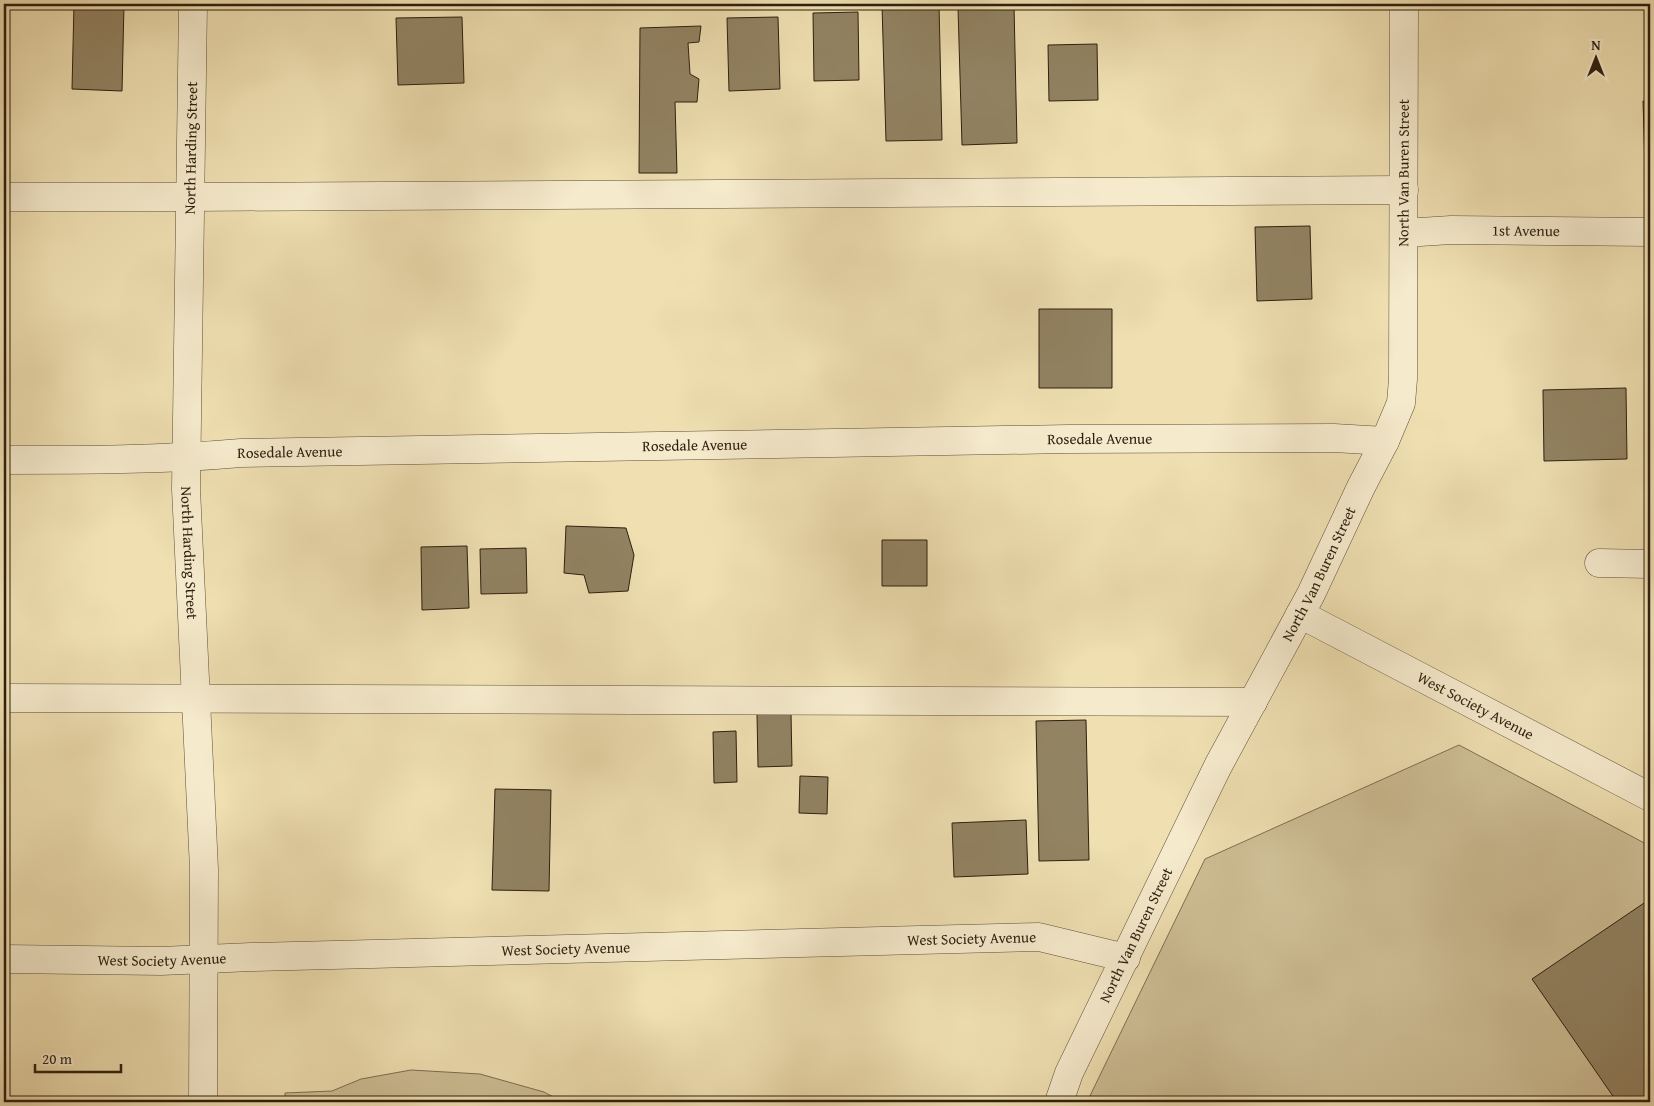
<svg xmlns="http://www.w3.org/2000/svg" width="1654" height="1106" font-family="'Gentium Book Plus',serif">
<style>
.green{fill:#cebe95;stroke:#7e6e52}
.building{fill:#928363;stroke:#2d1f0f}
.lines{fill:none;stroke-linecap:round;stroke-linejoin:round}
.minor-casing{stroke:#5e4f38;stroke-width:29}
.minor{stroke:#f5eacc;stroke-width:28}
.labels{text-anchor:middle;stroke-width:4;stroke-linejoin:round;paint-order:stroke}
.street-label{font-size:15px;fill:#2d1f0f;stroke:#f5eacc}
</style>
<rect width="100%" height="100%" fill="#efdfb1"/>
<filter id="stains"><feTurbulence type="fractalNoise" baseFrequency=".004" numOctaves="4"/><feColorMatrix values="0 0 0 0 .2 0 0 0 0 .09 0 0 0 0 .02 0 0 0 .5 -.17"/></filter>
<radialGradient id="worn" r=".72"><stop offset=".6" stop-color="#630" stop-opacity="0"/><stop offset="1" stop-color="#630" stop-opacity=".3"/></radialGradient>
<path class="green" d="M 1459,745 L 1650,846 L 1650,1102 L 1087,1102 L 1205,859 Z
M 411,1070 L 480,1074 L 544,1092 L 563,1102 L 285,1102 L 285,1093 L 332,1091 L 361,1079 Z"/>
<path class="building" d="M 74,4 L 124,4 L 122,91 L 72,89 Z
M 939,4 L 942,140 L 886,141 L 882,5 Z
M 1014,6 L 1017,143 L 962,145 L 958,8 Z
M 858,12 L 859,80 L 814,81 L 813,13 Z
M 462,17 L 464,83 L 398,85 L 396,18 Z
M 778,17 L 780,89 L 729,91 L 727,18 Z
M 701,26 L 699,42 L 688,43 L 690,74 L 699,79 L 697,102 L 675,102 L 677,173 L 639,173 L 640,28 Z
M 1097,44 L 1098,100 L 1049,101 L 1048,45 Z
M 1643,101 L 1650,101 L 1650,166 L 1645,166 Z
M 1310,226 L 1312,299 L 1257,301 L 1255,227 Z
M 1039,309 L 1112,309 L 1112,388 L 1039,388 Z
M 1626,388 L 1627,459 L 1544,461 L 1543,390 Z
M 566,526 L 626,528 L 634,555 L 628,591 L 589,593 L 584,575 L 564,573 Z
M 882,540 L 927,540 L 927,586 L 882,586 Z
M 467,546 L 469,608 L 422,610 L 421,547 Z
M 526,548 L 527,593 L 481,594 L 480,549 Z
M 791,713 L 792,766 L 758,767 L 757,714 Z
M 1086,720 L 1089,860 L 1039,861 L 1036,721 Z
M 736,731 L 737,782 L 714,783 L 713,732 Z
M 800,776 L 828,777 L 827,814 L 799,813 Z
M 495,789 L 551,790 L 549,891 L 492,890 Z
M 1026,820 L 1028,874 L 954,877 L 952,823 Z
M 1650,899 L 1650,1102 L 1617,1102 L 1532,979 Z"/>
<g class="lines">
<defs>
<g id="minor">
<path id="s1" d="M 193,4 L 186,489 L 204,869 L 203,1102"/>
<path d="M 4,197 L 190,197 L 1404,190"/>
<path id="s2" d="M 1404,233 L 1451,230 L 1650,232"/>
<path id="s3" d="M 4,460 C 83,460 162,460 241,453 L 1068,439 L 1334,438 L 1385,441"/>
<path d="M 1599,563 L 1650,564"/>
<path id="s4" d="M 1300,614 L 1650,797"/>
<path d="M 4,698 L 1253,702"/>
<path id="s5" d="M 4,959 L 161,961 L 251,957 L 1039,937 L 1126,958"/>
<path id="s6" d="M 1059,1102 L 1069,1073 L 1218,766 L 1311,594 L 1361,487 L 1385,441 L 1401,403 L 1403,379 L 1404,4"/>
</g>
</defs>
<use href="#minor" class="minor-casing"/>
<use href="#minor" class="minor"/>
</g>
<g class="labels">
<g class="street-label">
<text transform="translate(191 148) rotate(-89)" y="5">North Harding Street</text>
<text dy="5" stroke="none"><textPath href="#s6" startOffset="1009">North Van Buren Street</textPath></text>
<text dy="5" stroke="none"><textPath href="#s2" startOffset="122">1st Avenue</textPath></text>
<text dy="5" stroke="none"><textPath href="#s3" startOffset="1096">Rosedale Avenue</textPath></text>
<text dy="5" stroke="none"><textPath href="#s3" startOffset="691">Rosedale Avenue</textPath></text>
<text dy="5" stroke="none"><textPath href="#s3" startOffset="286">Rosedale Avenue</textPath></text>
<text dy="5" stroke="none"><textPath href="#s1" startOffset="549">North Harding Street</textPath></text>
<text dy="5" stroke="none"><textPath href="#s6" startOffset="589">North Van Buren Street</textPath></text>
<text dy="5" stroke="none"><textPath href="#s4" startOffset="198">West Society Avenue</textPath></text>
<text dy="5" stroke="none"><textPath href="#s6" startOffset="184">North Van Buren Street</textPath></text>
<text dy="5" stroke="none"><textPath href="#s5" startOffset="968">West Society Avenue</textPath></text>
<text dy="5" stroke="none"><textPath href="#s5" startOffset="562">West Society Avenue</textPath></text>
<text dy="5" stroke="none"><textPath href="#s5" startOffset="158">West Society Avenue</textPath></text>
</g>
</g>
<rect width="1654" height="1106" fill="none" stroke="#efdfb1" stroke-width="20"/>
<rect x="5" y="5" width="1644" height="1096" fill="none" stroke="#2d1f0f" stroke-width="2.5"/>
<rect x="10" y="10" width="1634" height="1086" fill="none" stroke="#2d1f0f"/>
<g transform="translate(1596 58)" stroke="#f5eacc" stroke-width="4" paint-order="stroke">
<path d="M0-4L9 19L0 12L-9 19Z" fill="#2d1f0f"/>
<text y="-8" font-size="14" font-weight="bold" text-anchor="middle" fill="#2d1f0f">N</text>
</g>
<path d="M35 1064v8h86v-8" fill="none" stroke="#2d1f0f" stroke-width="2.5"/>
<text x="42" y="1064" font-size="15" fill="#2d1f0f" stroke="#f5eacc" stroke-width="4" paint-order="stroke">20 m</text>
<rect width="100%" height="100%" filter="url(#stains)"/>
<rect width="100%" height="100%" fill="url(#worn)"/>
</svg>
